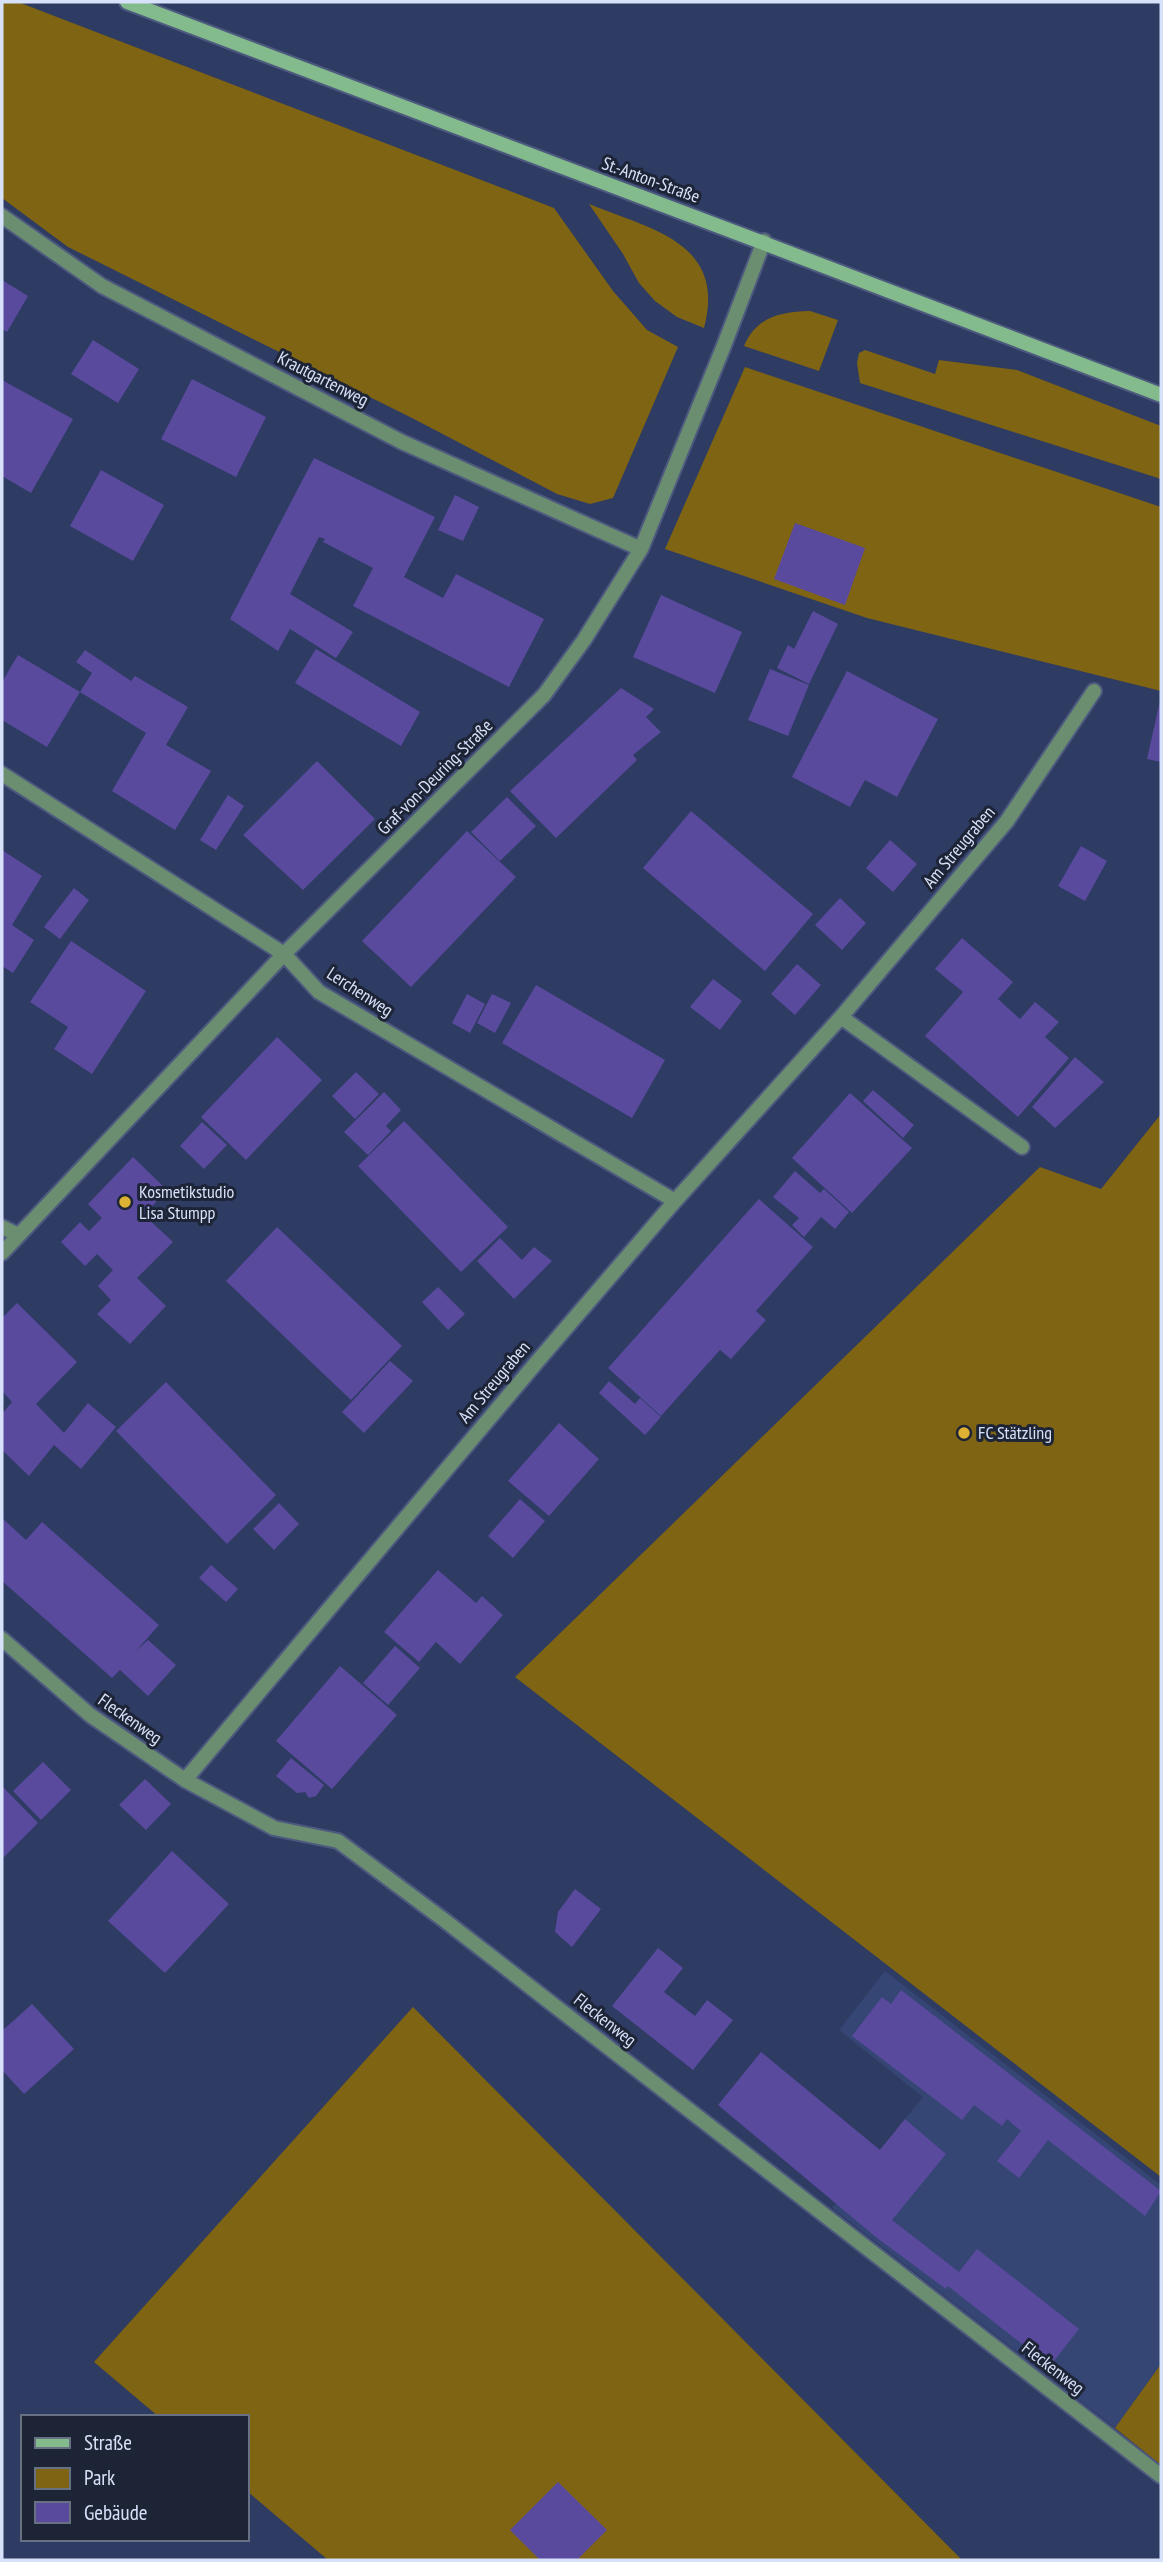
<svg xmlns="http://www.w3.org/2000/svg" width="1163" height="2562" font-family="'PT Sans Narrow',sans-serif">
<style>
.built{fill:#364674}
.green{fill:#7f6413}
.building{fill:#594a9e}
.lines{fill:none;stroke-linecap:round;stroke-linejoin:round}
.street-casing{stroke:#4d597e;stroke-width:18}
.secondary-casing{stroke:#4d597e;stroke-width:18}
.street{stroke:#6b8e70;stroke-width:14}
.secondary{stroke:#83bb8c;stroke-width:14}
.poi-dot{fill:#ddb133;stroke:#1d2436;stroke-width:2.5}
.labels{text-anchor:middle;stroke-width:6;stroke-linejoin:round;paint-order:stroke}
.street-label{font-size:18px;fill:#d8e1fa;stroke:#1d2436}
.poi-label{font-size:18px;fill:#d8e1fa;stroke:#1d2436;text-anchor:start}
</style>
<rect width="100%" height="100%" fill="#2e3b63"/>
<path class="built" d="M 885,1971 L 1161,2185 L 1161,2364 L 1115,2428 L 832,2208 L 923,2097 L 839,2030 Z"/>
<path class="green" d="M 2,2 L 18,2 L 554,208 L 613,291 L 647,330 L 678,347 L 613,498 L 590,504 L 557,494 L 414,419 L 68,247 L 2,198 Z
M 589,204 C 650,229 727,242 704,328 L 677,317 L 655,301 L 639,283 L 623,254 Z
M 810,311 L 838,320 L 819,371 L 744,346 C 757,316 781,312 810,311 Z
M 865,350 L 935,374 L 939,360 L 1017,370 L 1161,426 L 1161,479 L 860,383 L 857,363 L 859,353 Z
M 745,367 L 1161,507 L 1161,691 L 867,618 L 665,549 Z
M 1161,1114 L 1161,2177 L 515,1677 L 1040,1167 L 1101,1189 Z
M 413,2007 L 962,2560 L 328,2560 L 247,2491 L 247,2417 L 159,2417 L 94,2362 Z
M 1161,2364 L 1161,2465 L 1115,2428 Z"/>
<path class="building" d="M 2,280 L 28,296 L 7,332 L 2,329 Z
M 93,340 L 139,369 L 118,403 L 71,374 Z
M 192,379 L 266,417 L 236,477 L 161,439 Z
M 2,380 L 73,419 L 31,493 L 2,476 Z
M 314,458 L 435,517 L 404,577 L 443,598 L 456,574 L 544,619 L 509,687 L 353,606 L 373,568 L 323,542 L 325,539 L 319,537 L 290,594 L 353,632 L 336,658 L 290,629 L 278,651 L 230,619 Z
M 101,470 L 164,505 L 133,561 L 70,526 Z
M 455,495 L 479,507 L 463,541 L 438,530 Z
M 795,523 L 865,548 L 845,605 L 774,579 Z
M 661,595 L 742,632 L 715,693 L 633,657 Z
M 813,611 L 838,624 L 809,684 L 777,668 L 788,645 L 794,649 Z
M 316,649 L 420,712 L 401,746 L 295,683 Z
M 85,650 L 131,681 L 135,676 L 188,707 L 166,745 L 211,771 L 175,830 L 112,791 L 146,733 L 80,692 L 92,673 L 76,662 Z
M 18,655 L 80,692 L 47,747 L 2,720 L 2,682 Z
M 770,669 L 809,685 L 788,736 L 748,720 Z
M 847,671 L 938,719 L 897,797 L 865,780 L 850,807 L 792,777 Z
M 621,688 L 654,709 L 646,717 L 661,732 L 633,755 L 637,760 L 556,838 L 510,791 Z
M 1160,701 L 1161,702 L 1161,762 L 1147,759 Z
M 317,761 L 375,819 L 303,890 L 243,835 Z
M 228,795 L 244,806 L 216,850 L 200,840 Z
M 507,797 L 536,826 L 500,861 L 471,832 Z
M 691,811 L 813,914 L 765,971 L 643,868 Z
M 467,831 L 516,877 L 411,987 L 362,941 Z
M 890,840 L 917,864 L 893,892 L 866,868 Z
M 1081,846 L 1107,861 L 1085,901 L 1058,886 Z
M 2,850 L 42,876 L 12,925 L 34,940 L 13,973 L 2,966 Z
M 74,888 L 89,900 L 60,939 L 44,927 Z
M 840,898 L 866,923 L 842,950 L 815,925 Z
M 962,938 L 1013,982 L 998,999 L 1020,1019 L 1035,1002 L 1059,1022 L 1045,1037 L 1069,1058 L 1018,1117 L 925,1036 L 963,992 L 935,969 Z
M 71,941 L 146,991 L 92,1074 L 54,1049 L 68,1027 L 30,1002 Z
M 797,964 L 821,985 L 795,1015 L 771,994 Z
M 713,979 L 742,1001 L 720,1030 L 690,1007 Z
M 536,985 L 665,1060 L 632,1118 L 502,1043 Z
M 467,994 L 485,1004 L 470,1033 L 452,1023 Z
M 492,994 L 511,1003 L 495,1033 L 477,1023 Z
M 277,1037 L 322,1080 L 246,1160 L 201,1117 Z
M 1075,1057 L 1104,1082 L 1055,1128 L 1032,1107 Z
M 356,1072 L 379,1094 L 355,1119 L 332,1096 Z
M 873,1090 L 914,1125 L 903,1138 L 863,1101 Z
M 384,1092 L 401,1110 L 386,1126 L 391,1131 L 368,1155 L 344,1132 Z
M 850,1093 L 912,1148 L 852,1213 L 792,1158 Z
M 404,1121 L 508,1227 L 461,1272 L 358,1166 Z
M 202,1122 L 227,1145 L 204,1169 L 180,1146 Z
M 133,1157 L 167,1190 L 144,1215 L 173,1242 L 137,1278 L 166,1306 L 130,1344 L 97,1314 L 111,1300 L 98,1286 L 113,1270 L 97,1254 L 85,1266 L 61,1242 L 80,1222 L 89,1231 L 102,1218 L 88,1204 Z
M 795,1171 L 820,1193 L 824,1189 L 849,1212 L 835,1229 L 821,1217 L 804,1237 L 792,1225 L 799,1218 L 773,1197 Z
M 759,1199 L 813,1247 L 756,1311 L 766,1320 L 731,1359 L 720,1350 L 661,1416 L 608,1368 Z
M 277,1227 L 402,1346 L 351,1400 L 226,1281 Z
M 500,1238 L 522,1260 L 534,1247 L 552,1261 L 514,1299 L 477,1261 Z
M 438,1287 L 465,1314 L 448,1330 L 422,1302 Z
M 17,1303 L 77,1362 L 36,1404 L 64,1433 L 88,1403 L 116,1427 L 81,1469 L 54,1445 L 29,1476 L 2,1450 L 2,1414 L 12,1402 L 2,1391 L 2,1318 Z
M 390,1361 L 413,1381 L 364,1433 L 342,1412 Z
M 609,1381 L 635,1404 L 640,1398 L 661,1417 L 645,1435 L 599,1393 Z
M 166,1382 L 276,1495 L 227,1544 L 116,1431 Z
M 559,1423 L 599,1459 L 549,1516 L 508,1481 Z
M 520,1499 L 545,1521 L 513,1558 L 488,1536 Z
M 279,1503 L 299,1524 L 274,1550 L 253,1529 Z
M 2,1518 L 26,1540 L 42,1522 L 159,1625 L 136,1651 L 148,1640 L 176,1665 L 148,1696 L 120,1670 L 112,1678 L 2,1581 Z
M 211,1565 L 238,1589 L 226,1602 L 199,1578 Z
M 438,1570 L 476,1603 L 482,1596 L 503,1615 L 460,1664 L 436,1642 L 419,1662 L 384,1632 Z
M 395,1646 L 420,1668 L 388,1705 L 363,1683 Z
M 340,1666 L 397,1715 L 332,1789 L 276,1741 Z
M 291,1758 L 324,1785 L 316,1796 L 309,1798 L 305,1792 L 297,1793 L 276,1776 Z
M 43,1762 L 71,1790 L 41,1820 L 13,1791 Z
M 145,1779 L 171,1804 L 146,1830 L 119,1805 Z
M 2,1786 L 38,1823 L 2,1859 Z
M 172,1851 L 229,1904 L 165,1973 L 108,1921 Z
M 575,1889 L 601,1909 L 572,1947 L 555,1932 L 558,1912 Z
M 658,1948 L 683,1968 L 664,1992 L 695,2016 L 707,2000 L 733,2020 L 693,2070 L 612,2006 Z
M 901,1990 L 1161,2191 L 1145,2216 L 1048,2140 L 1019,2178 L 997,2161 L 1021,2131 L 1007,2119 L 1002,2126 L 974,2105 L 962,2120 L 852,2036 L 882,1997 L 891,2004 Z
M 32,2004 L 74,2049 L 24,2094 L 2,2070 L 2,2031 Z
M 761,2052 L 880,2150 L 905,2119 L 946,2154 L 892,2220 L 959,2272 L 977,2249 L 1079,2329 L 1050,2366 L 948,2286 L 946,2289 L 877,2238 L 718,2105 Z
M 558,2482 L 607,2530 L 577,2560 L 540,2560 L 510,2530 Z"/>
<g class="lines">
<defs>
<path id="street" d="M 2,216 L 102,286 L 402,442 L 641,549
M 2,774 L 284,954 L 319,992 L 675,1201
M 841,1017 L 1022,1147
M 2,1227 L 18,1235
M 2,1253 L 284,954 L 544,695 L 584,640 L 641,549 L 723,348 L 764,241
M 2,1639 L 90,1715 L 185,1780 L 274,1828 L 338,1841 L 444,1920 L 1161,2476
M 185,1780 L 536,1363 L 675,1201 L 841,1017 L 1007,821 L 1094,691"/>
<path id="secondary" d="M 127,2 C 472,134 817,262 1161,395"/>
</defs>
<use href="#street" class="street-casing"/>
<use href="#secondary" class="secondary-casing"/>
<use href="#street" class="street"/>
<use href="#secondary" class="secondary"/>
</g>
<g class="poi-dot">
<circle cx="125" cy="1202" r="7"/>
<circle cx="964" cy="1433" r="7"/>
</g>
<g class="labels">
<g class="street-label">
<text transform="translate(651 180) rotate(20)" y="6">St.-Anton-Straße</text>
<text transform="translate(323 379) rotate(27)" y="6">Krautgartenweg</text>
<text transform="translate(435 777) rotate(-45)" y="6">Graf-von-Deuring-Straße</text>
<text transform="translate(959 847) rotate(-50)" y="6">Am Streugraben</text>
<text transform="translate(360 992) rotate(33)" y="6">Lerchenweg</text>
<text transform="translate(494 1382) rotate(-50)" y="6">Am Streugraben</text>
<text transform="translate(130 1719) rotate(35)" y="6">Fleckenweg</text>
<text transform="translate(605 2020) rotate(38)" y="6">Fleckenweg</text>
<text transform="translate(1053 2368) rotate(38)" y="6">Fleckenweg</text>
</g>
<g class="poi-label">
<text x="139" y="1198">Kosmetikstudio<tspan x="139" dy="21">Lisa Stumpp</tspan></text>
<text x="978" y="1439">FC Stätzling</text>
</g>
</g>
<rect width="1163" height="2562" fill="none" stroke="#d8e1fa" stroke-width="7"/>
<rect x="21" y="2415" width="228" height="126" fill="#1d2436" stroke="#687084" stroke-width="2"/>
<rect x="35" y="2438" width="35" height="10" fill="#83bb8c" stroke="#687084" stroke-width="2"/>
<text x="84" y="2450" font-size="21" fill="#d8e1fa">Straße</text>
<rect x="35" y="2468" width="35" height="21" fill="#7f6413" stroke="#687084" stroke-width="2"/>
<text x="84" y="2485" font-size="21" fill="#d8e1fa">Park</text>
<rect x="35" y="2502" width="35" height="21" fill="#594a9e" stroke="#687084" stroke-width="2"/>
<text x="84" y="2520" font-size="21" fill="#d8e1fa">Gebäude</text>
</svg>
